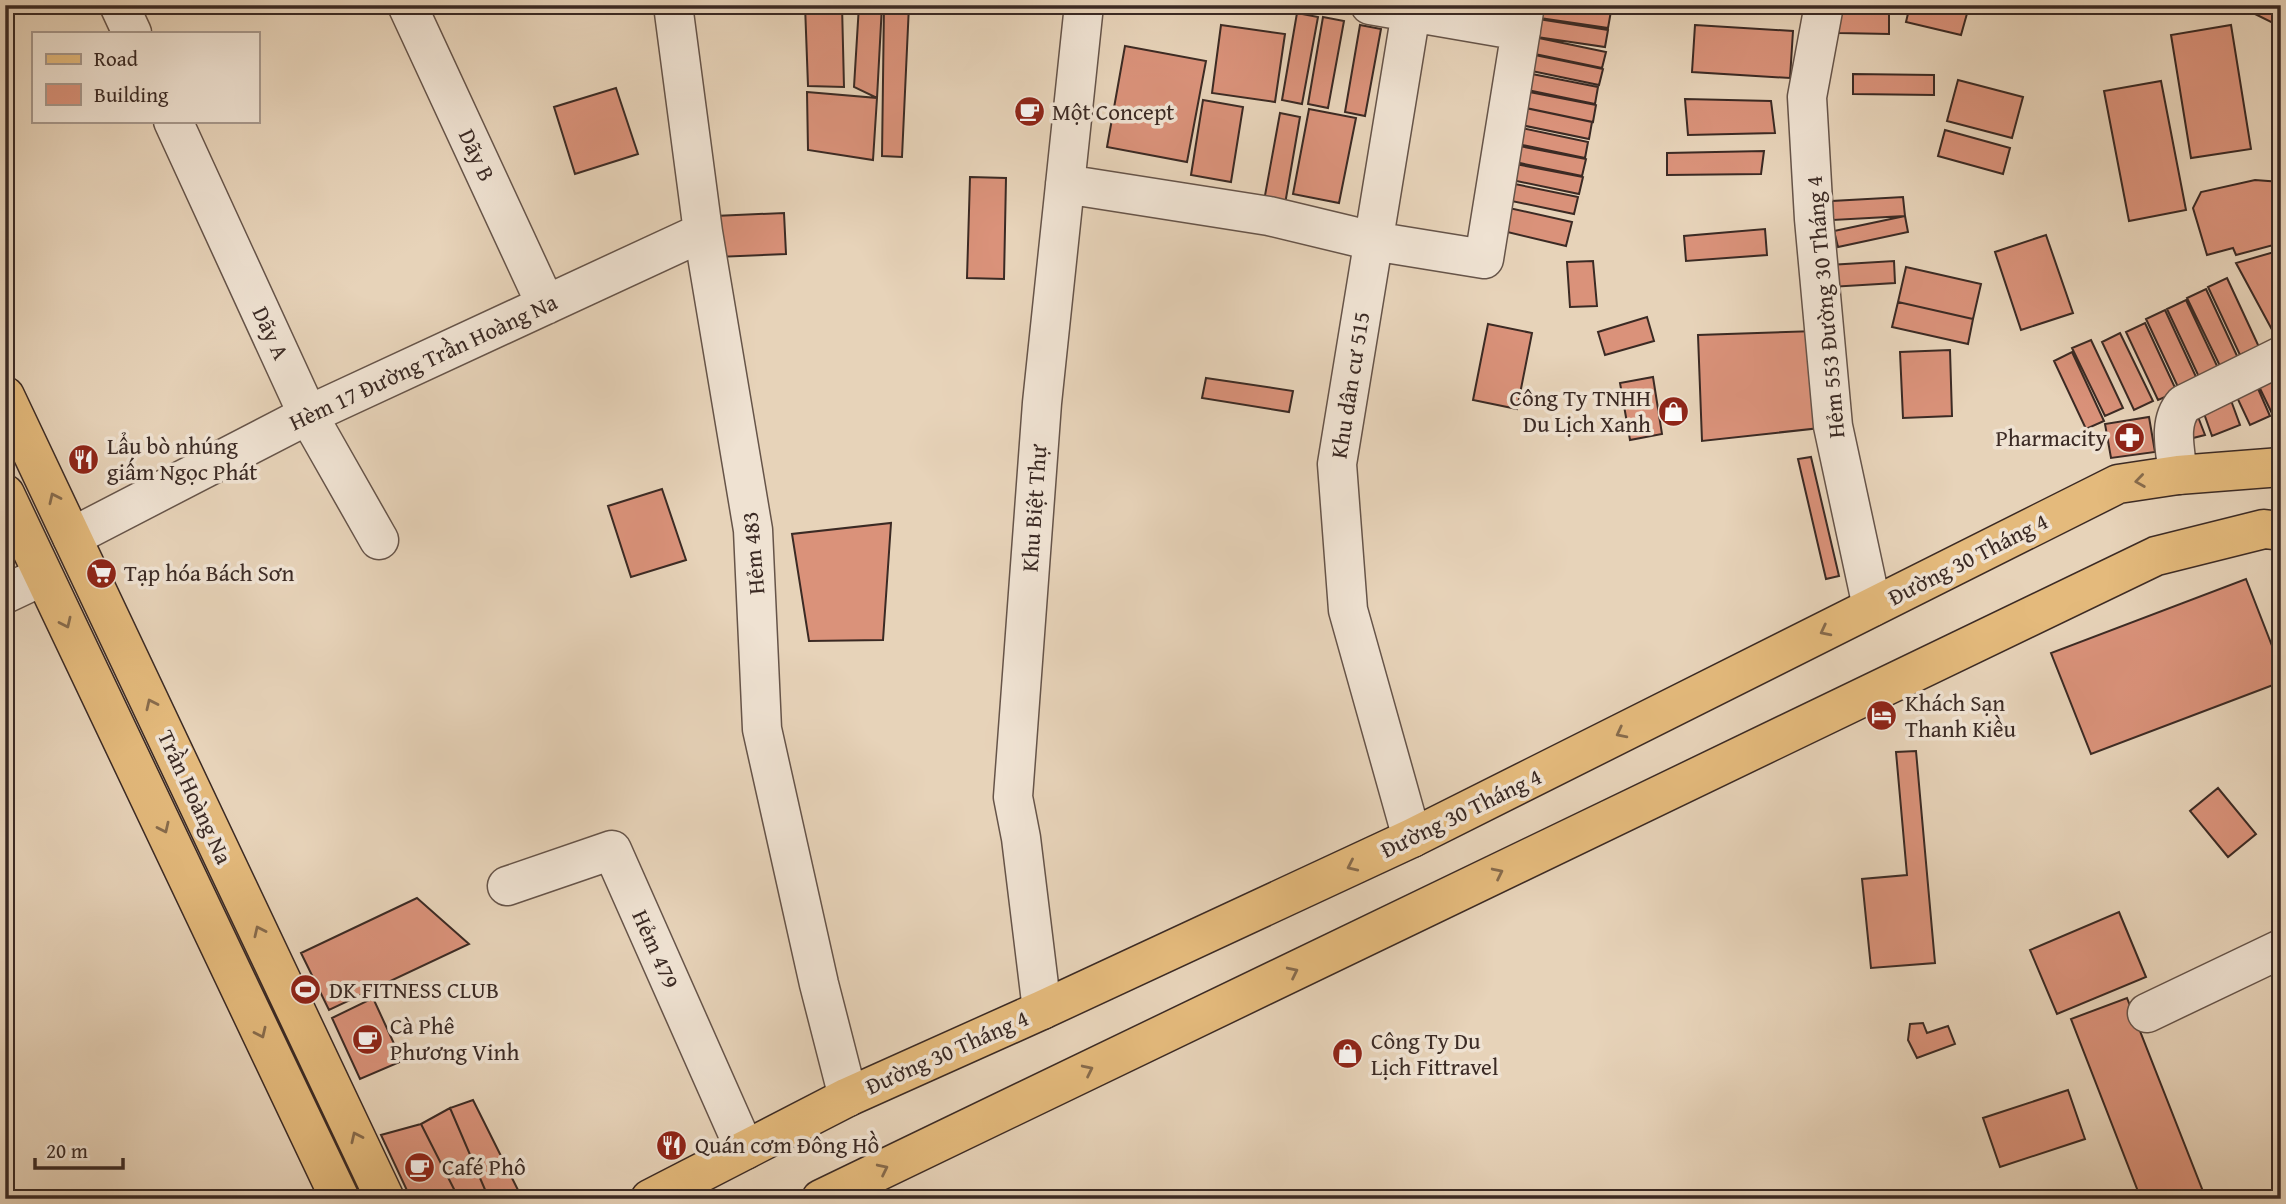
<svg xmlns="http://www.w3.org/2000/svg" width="2286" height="1204" font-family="'Gentium Book Plus',serif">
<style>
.building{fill:#da927a;stroke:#3b2a24;stroke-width:2}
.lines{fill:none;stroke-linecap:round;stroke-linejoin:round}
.minor-casing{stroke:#665449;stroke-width:41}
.major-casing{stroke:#3b2a24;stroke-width:41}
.minor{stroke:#efe2d2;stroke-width:38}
.major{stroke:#e4ba7c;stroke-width:38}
.oneway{stroke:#876b4c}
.labels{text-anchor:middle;stroke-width:7;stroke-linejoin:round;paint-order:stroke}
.poi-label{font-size:23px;fill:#3b2a24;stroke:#efe2d2;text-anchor:start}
.street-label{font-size:23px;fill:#3b2a24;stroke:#efe2d2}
</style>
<rect width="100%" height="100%" fill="#e7d3b9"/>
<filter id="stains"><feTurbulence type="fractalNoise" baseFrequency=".00286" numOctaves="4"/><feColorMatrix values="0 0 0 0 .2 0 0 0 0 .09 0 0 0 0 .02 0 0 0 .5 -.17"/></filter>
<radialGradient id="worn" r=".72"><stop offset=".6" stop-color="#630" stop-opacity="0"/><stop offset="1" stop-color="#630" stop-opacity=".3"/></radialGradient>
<path class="building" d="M 805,5 L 842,5 L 844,87 L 808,86 Z
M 859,5 L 882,5 L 877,98 L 854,87 Z
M 884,5 L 909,5 L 902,157 L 882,156 Z
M 1535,5 L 1576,5 L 1611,11 L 1608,28 L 1533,17 Z
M 1910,5 L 1948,5 L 1968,10 L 1961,35 L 1906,22 Z
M 2260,5 L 2281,5 L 2273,23 L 2255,14 Z
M 1839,10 L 1889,10 L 1889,34 L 1839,33 Z
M 1297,13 L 1318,17 L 1302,104 L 1282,100 Z
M 1323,17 L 1344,21 L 1328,108 L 1308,104 Z
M 1532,18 L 1608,30 L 1605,47 L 1530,36 Z
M 1221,25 L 1285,34 L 1275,102 L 1212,93 Z
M 1360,25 L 1381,29 L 1365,116 L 1345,112 Z
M 1695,25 L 1793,31 L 1790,78 L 1692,72 Z
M 2231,25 L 2251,149 L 2191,158 L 2171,35 Z
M 1534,37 L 1606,52 L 1602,68 L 1530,53 Z
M 1125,46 L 1206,61 L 1187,162 L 1107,147 Z
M 1530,54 L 1603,69 L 1599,85 L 1527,70 Z
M 1527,73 L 1598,87 L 1595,104 L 1523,89 Z
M 1853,74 L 1934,75 L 1934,95 L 1853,94 Z
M 1958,80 L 2023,97 L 2012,138 L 1947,121 Z
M 2161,81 L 2186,210 L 2129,221 L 2104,91 Z
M 616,88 L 638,154 L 575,174 L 554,107 Z
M 1524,91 L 1596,105 L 1593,122 L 1521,107 Z
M 807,92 L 877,98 L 873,160 L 808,150 Z
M 1685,99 L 1771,101 L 1775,133 L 1688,135 Z
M 1203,100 L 1243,107 L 1231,182 L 1191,175 Z
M 1520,107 L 1592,122 L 1589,139 L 1516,124 Z
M 1309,109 L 1356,118 L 1339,203 L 1293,194 Z
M 1280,113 L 1300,117 L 1285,204 L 1264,201 Z
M 1517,127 L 1588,142 L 1585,158 L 1513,143 Z
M 1945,130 L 2010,148 L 2003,174 L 1938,156 Z
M 1514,145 L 1586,159 L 1582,176 L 1510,161 Z
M 1764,151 L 1761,174 L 1667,175 L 1667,153 Z
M 1510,163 L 1583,177 L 1579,194 L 1507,179 Z
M 970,177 L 1006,178 L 1004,279 L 967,278 Z
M 2255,180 L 2281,182 L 2281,243 L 2236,255 L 2233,248 L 2207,255 L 2193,208 L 2201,192 Z
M 1505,182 L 1578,197 L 1574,214 L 1502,199 Z
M 1903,197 L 1905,216 L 1833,220 L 1832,201 Z
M 1500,206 L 1572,222 L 1566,246 L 1495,229 Z
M 784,213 L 786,254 L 717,257 L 715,216 Z
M 1905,216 L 1908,232 L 1838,247 L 1834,231 Z
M 1765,229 L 1767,255 L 1686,261 L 1684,236 Z
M 2046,235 L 2073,313 L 2021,330 L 1995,252 Z
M 2281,250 L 2281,337 L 2277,339 L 2236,263 Z
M 1593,261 L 1597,306 L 1570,307 L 1567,262 Z
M 1894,261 L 1895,283 L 1830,287 L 1829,265 Z
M 1906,267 L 1981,284 L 1973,319 L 1898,302 Z
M 2227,278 L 2259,347 L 2240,355 L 2208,287 Z
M 2206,289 L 2238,358 L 2220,366 L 2187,298 Z
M 2186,300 L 2218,368 L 2199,377 L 2167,309 Z
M 1898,302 L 1973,319 L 1968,344 L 1892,327 Z
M 2165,310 L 2197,379 L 2178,387 L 2146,319 Z
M 1647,317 L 1654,341 L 1605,355 L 1598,332 Z
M 2145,323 L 2177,392 L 2158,400 L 2126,332 Z
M 1488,324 L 1532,333 L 1517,409 L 1473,400 Z
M 1816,331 L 1820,428 L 1702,441 L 1698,335 Z
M 2120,333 L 2153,401 L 2134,410 L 2102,342 Z
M 2091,340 L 2123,408 L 2105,416 L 2072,348 Z
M 1950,350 L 1952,416 L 1903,418 L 1900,352 Z
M 2072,352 L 2104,421 L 2086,429 L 2054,361 Z
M 2281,367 L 2281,426 L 2278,426 L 2255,378 Z
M 1653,377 L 1662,434 L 1630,440 L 1620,383 Z
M 1206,378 L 1293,391 L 1289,412 L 1202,398 Z
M 2256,384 L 2270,416 L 2250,425 L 2235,393 Z
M 2229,395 L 2240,425 L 2212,436 L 2201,405 Z
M 2195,409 L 2205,435 L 2193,438 L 2185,417 Z
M 2149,417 L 2155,452 L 2111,458 L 2105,424 Z
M 1811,457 L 1839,576 L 1826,579 L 1798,459 Z
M 662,489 L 686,560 L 631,577 L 608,506 Z
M 891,523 L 883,640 L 809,641 L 792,534 Z
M 2246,579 L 2281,669 L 2281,682 L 2091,754 L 2051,653 Z
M 1916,751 L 1935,963 L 1871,968 L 1862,879 L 1907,875 L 1896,752 Z
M 2218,788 L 2256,834 L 2228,857 L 2190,811 Z
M 417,898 L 469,944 L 329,1010 L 301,953 Z
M 2119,912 L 2146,977 L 2057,1014 L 2030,950 Z
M 373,998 L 402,1061 L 360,1079 L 332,1018 Z
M 2127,998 L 2206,1199 L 2141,1199 L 2071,1019 Z
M 1923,1023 L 1927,1033 L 1948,1026 L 1955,1044 L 1917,1058 L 1908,1040 L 1910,1024 Z
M 2068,1090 L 2085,1139 L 2000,1167 L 1983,1118 Z
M 473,1100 L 519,1192 L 504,1199 L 489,1199 L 450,1108 Z
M 450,1108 L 489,1199 L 459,1199 L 421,1124 Z
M 421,1124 L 459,1199 L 411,1199 L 381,1135 Z"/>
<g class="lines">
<defs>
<path id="minor" d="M 119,5 L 132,33
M 407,5 L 546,305
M 673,5 L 703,232 L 753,530 L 762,729 L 819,984 L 848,1097
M 1370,5 L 1521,31
M 1824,5 L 1807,97 L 1814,219 L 1833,426 L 1872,607
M 1411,12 L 1337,464 L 1348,610 L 1412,838
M 173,121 L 308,415 L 379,540
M 1065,184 L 1269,216 L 1373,241 L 1484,259 L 1525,5
M 2178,475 C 2176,452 2167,423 2184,404 L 2281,356
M 72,537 L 308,415 L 703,232
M 5,594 L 43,576
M 507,886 L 612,850 L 745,1150
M 1042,1010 L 1021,838 L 1013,797 L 1042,403 L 1084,5
M 2147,1013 L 2281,949"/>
<path id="major" d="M 5,396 L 385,1199
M 5,494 L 340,1199
M 650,1199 L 848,1097 L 1042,1010 L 1412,838 L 2118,484 L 2178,475 L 2281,467
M 821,1199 L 2156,556 L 2264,529 L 2281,531"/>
</defs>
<use href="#minor" class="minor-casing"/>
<use href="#major" class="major-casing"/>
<use href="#minor" class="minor"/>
<use href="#major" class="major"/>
</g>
<defs><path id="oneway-chevron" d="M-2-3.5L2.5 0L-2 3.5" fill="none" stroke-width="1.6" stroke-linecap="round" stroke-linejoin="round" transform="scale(1.75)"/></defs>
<g class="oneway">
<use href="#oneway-chevron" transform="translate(2140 481) rotate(172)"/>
<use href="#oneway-chevron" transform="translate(54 498) rotate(-115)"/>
<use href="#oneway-chevron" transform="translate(66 623) rotate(65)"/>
<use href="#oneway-chevron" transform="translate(1825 631) rotate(153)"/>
<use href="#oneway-chevron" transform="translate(151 704) rotate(-115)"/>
<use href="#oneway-chevron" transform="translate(1621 733) rotate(153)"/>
<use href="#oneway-chevron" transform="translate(164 828) rotate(65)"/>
<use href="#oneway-chevron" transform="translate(1352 866) rotate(155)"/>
<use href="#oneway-chevron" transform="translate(1498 873) rotate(-26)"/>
<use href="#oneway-chevron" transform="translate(259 931) rotate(-115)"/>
<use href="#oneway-chevron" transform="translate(1293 972) rotate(-26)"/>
<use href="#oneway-chevron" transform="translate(261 1033) rotate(65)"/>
<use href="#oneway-chevron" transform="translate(1088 1070) rotate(-26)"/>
<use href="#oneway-chevron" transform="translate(356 1137) rotate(-115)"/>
<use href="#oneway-chevron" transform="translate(883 1169) rotate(-26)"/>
</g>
<defs>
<symbol id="cafe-disc" viewBox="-11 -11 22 22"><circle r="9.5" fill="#8f2418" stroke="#efe2d2"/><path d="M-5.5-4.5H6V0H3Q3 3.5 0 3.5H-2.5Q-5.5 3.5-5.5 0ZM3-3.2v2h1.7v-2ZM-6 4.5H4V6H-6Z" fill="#fff"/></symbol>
<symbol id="shop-disc" viewBox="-11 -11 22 22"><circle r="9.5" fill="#8f2418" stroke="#efe2d2"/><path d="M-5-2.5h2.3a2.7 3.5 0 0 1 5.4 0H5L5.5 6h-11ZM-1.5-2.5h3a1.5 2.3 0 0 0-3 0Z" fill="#fff"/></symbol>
<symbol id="pharmacy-disc" viewBox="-11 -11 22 22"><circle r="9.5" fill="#8f2418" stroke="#efe2d2"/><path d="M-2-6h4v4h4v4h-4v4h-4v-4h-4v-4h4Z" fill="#fff"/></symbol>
<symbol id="restaurant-disc" viewBox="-11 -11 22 22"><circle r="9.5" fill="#8f2418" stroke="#efe2d2"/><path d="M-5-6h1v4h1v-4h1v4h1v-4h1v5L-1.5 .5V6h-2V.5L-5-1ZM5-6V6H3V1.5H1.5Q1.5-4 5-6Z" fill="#fff"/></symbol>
<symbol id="supermarket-disc" viewBox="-11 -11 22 22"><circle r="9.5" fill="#8f2418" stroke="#efe2d2"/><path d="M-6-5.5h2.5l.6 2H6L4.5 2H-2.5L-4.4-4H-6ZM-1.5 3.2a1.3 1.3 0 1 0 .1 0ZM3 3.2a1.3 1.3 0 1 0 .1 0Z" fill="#fff"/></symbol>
<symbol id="hotel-disc" viewBox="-11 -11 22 22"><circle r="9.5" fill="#8f2418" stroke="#efe2d2"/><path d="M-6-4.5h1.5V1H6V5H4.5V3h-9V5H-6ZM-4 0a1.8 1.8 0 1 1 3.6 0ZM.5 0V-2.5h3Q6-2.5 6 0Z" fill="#fff"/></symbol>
<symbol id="stadium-disc" viewBox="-11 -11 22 22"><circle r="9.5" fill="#8f2418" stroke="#efe2d2"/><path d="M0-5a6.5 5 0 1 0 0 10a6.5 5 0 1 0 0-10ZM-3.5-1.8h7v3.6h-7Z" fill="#fff"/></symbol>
</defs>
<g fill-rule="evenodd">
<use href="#cafe-disc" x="1012" y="94" width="35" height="35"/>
<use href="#shop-disc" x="1656" y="394" width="35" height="35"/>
<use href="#pharmacy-disc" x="2112" y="420" width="35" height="35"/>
<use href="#restaurant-disc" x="66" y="442" width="35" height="35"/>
<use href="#supermarket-disc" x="84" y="556" width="35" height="35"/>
<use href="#hotel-disc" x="1864" y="698" width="35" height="35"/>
<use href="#stadium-disc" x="288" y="972" width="35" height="35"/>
<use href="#cafe-disc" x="350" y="1022" width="35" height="35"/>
<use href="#shop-disc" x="1330" y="1036" width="35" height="35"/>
<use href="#restaurant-disc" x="654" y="1128" width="35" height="35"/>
<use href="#cafe-disc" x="402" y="1150" width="35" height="35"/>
</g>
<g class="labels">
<g class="poi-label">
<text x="1052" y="120">Một Concept</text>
<text x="1651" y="406" text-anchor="end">Công Ty TNHH<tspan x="1651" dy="26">Du Lịch Xanh</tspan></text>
<text x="2107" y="446" text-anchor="end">Pharmacity</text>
<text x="107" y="454">Lẩu bò nhúng<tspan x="107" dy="26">giấm Ngọc Phát</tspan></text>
<text x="124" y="581">Tạp hóa Bách Sơn</text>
<text x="1905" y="711">Khách Sạn<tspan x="1905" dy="26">Thanh Kiều</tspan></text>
<text x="329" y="998">DK FITNESS CLUB</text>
<text x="390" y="1034">Cà Phê<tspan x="390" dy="26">Phương Vinh</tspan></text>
<text x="1371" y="1049">Công Ty Du<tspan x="1371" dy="26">Lịch Fittravel</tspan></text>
<text x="695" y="1153">Quán cơm Đông Hồ</text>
<text x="442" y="1175">Café Phô</text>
</g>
<g class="street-label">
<text transform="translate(477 155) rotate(65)" y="8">Dãy B</text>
<text transform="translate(1825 307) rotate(-95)" y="8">Hẻm 553 Đường 30 Tháng 4</text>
<text transform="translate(271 333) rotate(65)" y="8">Dãy A</text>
<text transform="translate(423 362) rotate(-25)" y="8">Hèm 17 Đường Trần Hoàng Na</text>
<text transform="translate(1350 385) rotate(-81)" y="8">Khu dân cư 515</text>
<text transform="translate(1034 508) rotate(-86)" y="8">Khu Biệt Thự</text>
<text transform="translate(753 553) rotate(-95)" y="8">Hẻm 483</text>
<text transform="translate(1968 559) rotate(-27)" y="8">Đường 30 Tháng 4</text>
<text transform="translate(195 797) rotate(65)" y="8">Trần Hoàng Na</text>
<text transform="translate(1461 813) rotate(-26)" y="8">Đường 30 Tháng 4</text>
<text transform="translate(656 949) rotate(66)" y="8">Hẻm 479</text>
<text transform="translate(947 1052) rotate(-24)" y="8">Đường 30 Tháng 4</text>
</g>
</g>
<rect width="2286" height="1204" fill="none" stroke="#e7d3b9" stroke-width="28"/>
<rect x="7" y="7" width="2272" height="1190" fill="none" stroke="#3b2a24" stroke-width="3.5"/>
<rect x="14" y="14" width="2258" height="1176" fill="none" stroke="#3b2a24" stroke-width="2"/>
<rect x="32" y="32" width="228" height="91" fill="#efe2d2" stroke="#a7988c" stroke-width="2"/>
<rect x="46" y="54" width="35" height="10" fill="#e4ba7c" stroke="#a7988c" stroke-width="2"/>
<text x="94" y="66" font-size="21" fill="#3b2a24">Road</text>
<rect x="46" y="84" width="35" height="21" fill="#da927a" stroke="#a7988c" stroke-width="2"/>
<text x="94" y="102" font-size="21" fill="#3b2a24">Building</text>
<path d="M35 1158v10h88v-10" fill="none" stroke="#3b2a24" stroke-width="3.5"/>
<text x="46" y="1158" font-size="21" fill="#3b2a24" stroke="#efe2d2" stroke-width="5" paint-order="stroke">20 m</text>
<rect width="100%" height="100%" filter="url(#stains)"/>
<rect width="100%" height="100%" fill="url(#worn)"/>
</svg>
